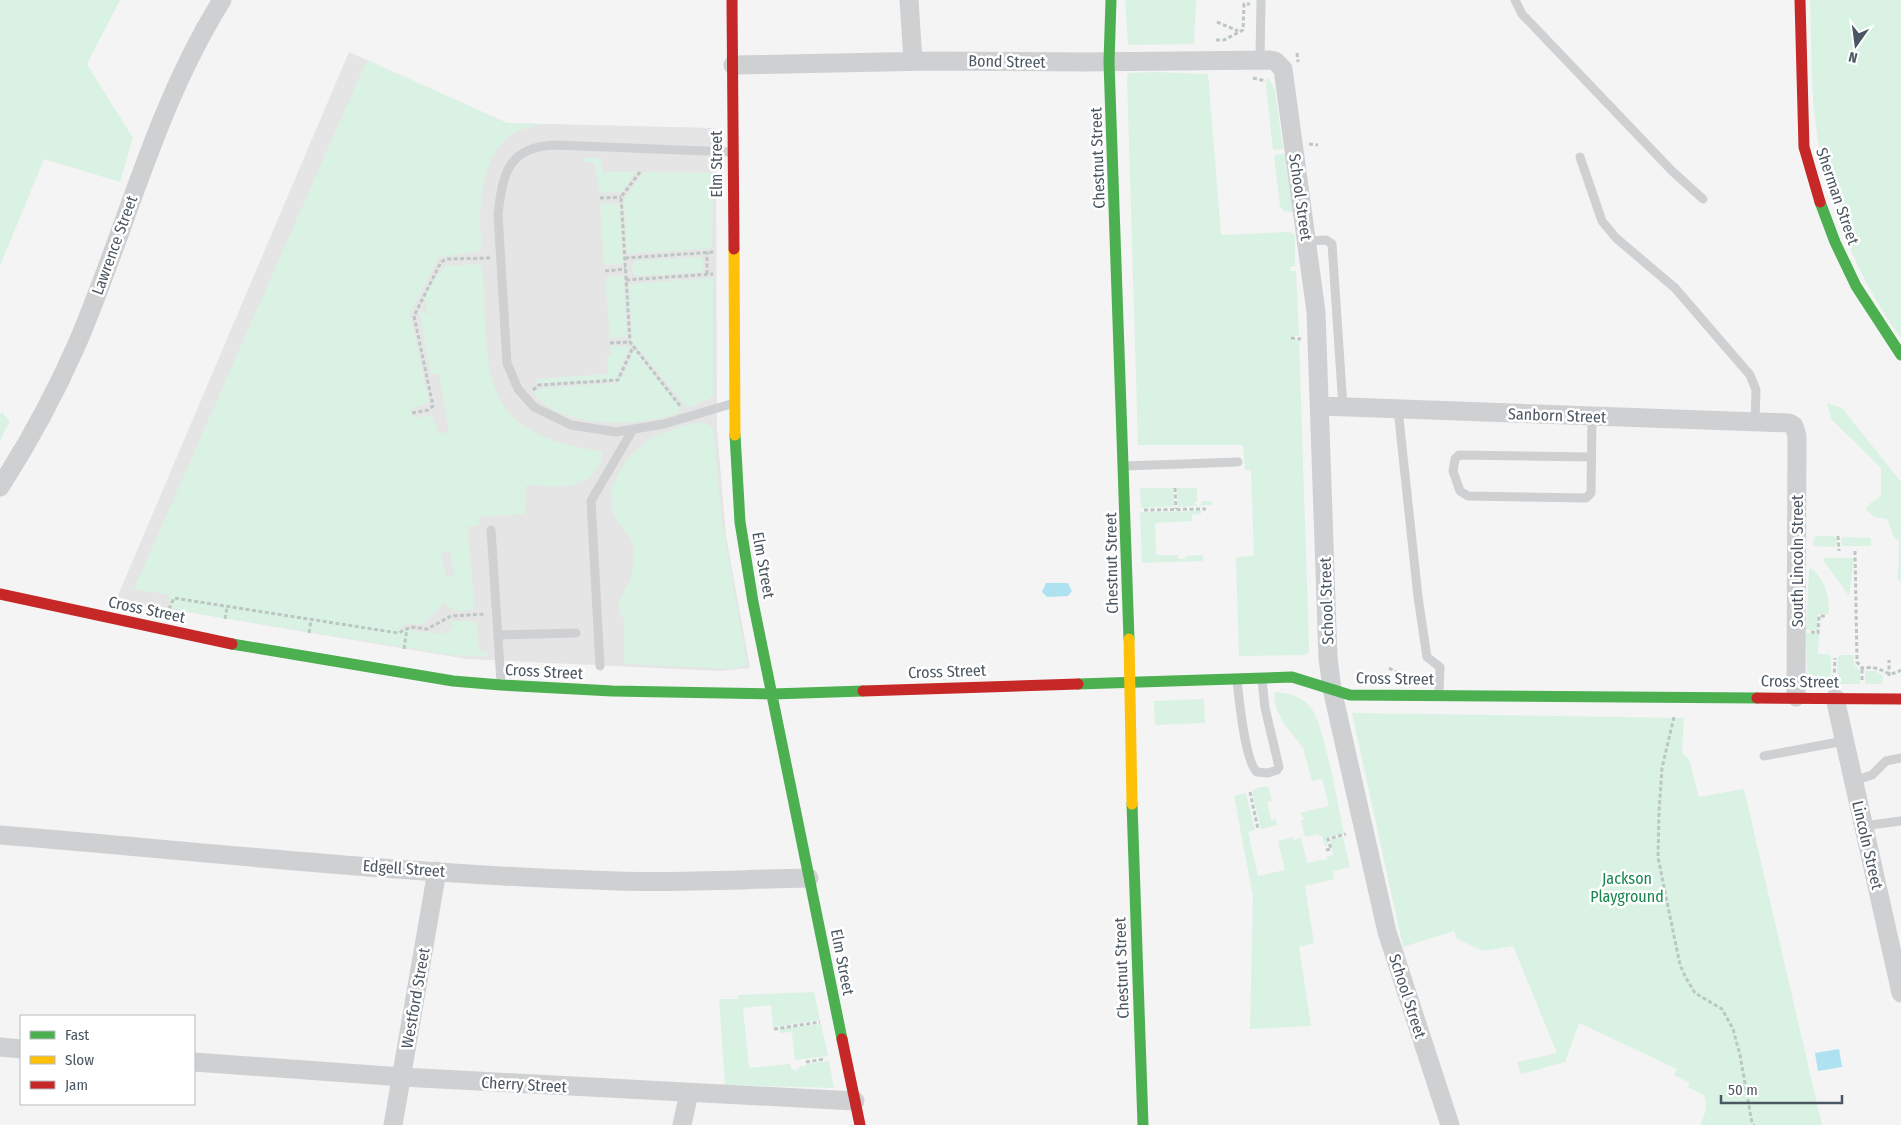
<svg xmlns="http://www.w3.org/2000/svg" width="1901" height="1125" font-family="'Fira Sans Condensed',sans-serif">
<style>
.education{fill:#e6e5e6}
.green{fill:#d9f2e3;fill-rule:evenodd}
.water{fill:#aee2f0}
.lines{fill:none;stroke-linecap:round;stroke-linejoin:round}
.path{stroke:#bcc7c4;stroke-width:3;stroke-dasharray:4 2.5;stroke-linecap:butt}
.lane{stroke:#ced0d2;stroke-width:9}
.street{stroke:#ced0d2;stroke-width:19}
.fast{stroke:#4caf50;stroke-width:11}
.slow{stroke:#ffc107;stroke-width:11}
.jam{stroke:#c62828;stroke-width:11}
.labels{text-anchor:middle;stroke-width:5;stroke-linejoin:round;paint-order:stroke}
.street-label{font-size:16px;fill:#4a5661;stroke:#fff}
.park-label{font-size:16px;fill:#17864f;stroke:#fff}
</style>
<rect width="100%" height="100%" fill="#f4f4f4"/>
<path class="education" d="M 349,52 L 507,123 L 716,128 L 717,429 L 726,536 L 750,668 L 720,671 L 467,659 L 116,600 Z"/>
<path class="green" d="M 0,0 L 120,0 L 87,64 L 133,138 L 120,182 L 44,159 L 0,266 Z
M 1125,0 L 1196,0 L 1194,44 L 1128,45 Z
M 1810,0 L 1901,0 L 1901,338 C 1859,281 1830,210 1818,140 C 1810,95 1812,46 1810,0 Z
M 367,60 L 507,123 L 538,124 C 533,128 524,128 517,131 C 478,153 478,212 482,251 L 439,257 L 410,314 L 429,402 L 412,409 L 413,418 L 432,415 L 439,434 L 449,432 L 439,374 L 431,374 L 419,311 L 429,315 L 424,299 L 435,278 L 445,266 L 482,264 C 490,370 471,433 601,451 L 602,454 C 602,461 599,466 595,471 C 580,493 549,485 526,485 L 525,514 L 479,517 L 479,525 L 467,527 L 475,609 C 462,611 452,615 445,602 L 423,624 L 411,623 L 396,628 L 438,634 L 442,629 L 445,635 L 453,627 L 450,621 L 476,621 L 479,651 L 488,652 L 488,657 L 451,655 L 169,609 L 170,595 L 134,589 ZM 450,551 L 454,574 L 446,577 L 441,553 Z
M 1156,72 L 1208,74 L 1221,235 L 1289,232 L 1295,235 L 1295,266 L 1290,267 L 1291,271 L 1296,271 L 1299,336 L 1291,336 L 1291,341 L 1299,340 L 1309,645 L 1309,652 L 1305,655 L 1239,656 L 1236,557 L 1254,556 L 1251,470 L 1245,470 L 1243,445 L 1138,445 L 1127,76 L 1128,73 Z
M 1268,77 L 1275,90 L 1283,149 L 1273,150 L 1266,85 Z
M 1285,154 L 1293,212 L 1284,211 L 1280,207 L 1274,155 Z
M 583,158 L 602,158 L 602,172 L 636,172 L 622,192 L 600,193 L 594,162 L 584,162 Z
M 644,172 L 713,173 L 712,248 L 627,254 L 624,199 Z
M 600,203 L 620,204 L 623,264 L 604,265 Z
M 701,257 L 704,264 L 702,272 L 635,276 L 631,270 L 634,261 Z
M 624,276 L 627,337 L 610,339 L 605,277 Z
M 713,278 L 713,395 L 710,399 L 687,408 L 632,341 L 629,284 Z
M 610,346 L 630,346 L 616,379 L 538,383 L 537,379 L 608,374 L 607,356 L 611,355 Z
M 634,349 L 679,406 L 679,412 C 642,428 561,429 534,394 L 541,388 L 617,383 L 625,372 Z
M 1827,403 L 1842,408 L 1901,482 L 1901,583 L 1898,579 L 1899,540 L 1895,539 L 1887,519 L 1874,517 L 1866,510 L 1868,505 L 1881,496 L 1881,468 L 1831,419 Z
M 2,412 L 10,421 L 0,441 L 0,415 Z
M 702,422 L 713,427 L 722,522 L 747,665 L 733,669 L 624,664 L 624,620 L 619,609 L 619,602 L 631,578 L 635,549 L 629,536 L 613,515 L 611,488 L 627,459 L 649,439 L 678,427 Z
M 1140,488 L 1173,488 L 1174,506 L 1141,508 Z
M 1177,488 L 1197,488 L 1197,501 L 1194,503 L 1199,506 L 1202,501 L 1212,501 L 1212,505 L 1178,507 Z
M 1201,511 L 1201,514 L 1192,515 L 1192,521 L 1155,523 L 1156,555 L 1178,555 L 1178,559 L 1185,559 L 1186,556 L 1203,555 L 1203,561 L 1142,563 L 1140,512 Z
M 1816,536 L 1833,536 L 1837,539 L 1837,544 L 1834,547 L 1813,546 L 1813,541 Z
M 1844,537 L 1871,538 L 1871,546 L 1842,546 L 1841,539 Z
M 1824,558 L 1854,558 L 1849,596 L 1824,561 Z
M 1811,568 C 1826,581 1829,595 1829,614 L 1818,614 L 1817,630 L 1806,630 L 1809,569 Z
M 1806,633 L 1819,634 L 1818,654 L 1829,654 L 1829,657 L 1831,657 L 1831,684 L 1807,683 Z
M 1840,655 L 1854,655 L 1854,664 L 1860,671 L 1860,684 L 1837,684 L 1838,657 Z
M 1865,671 L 1876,671 L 1883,676 L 1882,684 L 1865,684 Z
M 1274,692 C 1288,693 1303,696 1311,708 C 1325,726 1338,807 1344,834 L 1327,837 L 1328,845 L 1325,846 L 1322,836 L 1319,836 L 1318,834 L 1305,837 L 1301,820 L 1305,819 L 1300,813 L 1329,806 L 1322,779 L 1312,781 L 1303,748 L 1282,721 L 1275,705 Z
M 1204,699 L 1205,723 L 1155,725 L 1154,701 Z
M 1352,713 L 1684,718 L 1682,753 L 1689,759 L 1699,797 L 1744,789 L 1822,1125 L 1700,1125 C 1705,1115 1708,1106 1704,1095 L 1688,1087 L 1690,1083 L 1674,1075 L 1677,1069 L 1579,1023 L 1565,1062 L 1521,1074 L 1517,1062 L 1557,1053 L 1513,946 L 1483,951 L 1457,939 L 1454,931 L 1403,947 Z
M 1268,786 L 1272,801 L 1267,802 L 1271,820 L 1276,819 L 1277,825 L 1261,829 L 1252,792 L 1256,788 Z
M 1246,793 L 1255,830 L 1248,832 L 1258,876 L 1285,870 L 1278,841 L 1293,837 L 1294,840 L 1301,838 L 1307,863 L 1327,859 L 1327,856 L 1333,855 L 1330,840 L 1343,837 L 1350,867 L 1333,871 L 1334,879 L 1305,886 L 1314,943 L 1299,947 L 1311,1026 L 1250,1029 L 1253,896 L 1234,796 Z
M 814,992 L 820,1020 L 773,1027 L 771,1005 L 743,1008 L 749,1068 L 790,1064 L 791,1069 L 796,1071 L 801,1066 L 806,1066 L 806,1064 L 829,1061 L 834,1088 L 725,1085 L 719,999 L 738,999 L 738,995 Z
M 821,1024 L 828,1056 L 795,1060 L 792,1032 L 780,1033 L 779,1029 Z"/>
<path class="water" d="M 1046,583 L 1068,583 L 1072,591 L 1068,596 L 1047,597 L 1042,592 Z
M 1839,1049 L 1842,1067 L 1818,1071 L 1815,1053 Z"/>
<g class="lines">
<path class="path" d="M 1217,22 L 1238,31
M 1216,40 L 1224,40 L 1243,30 L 1244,4 L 1250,4
M 1297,53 L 1298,62
M 1253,78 L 1266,81
M 1309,144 L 1318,145
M 640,172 L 621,197 L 630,342 L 681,407
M 600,198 L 621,197
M 625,258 L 715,252
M 605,271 L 626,269
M 707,274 L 707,252
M 626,280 L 713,274
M 1291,338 L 1301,339
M 610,343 L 630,342
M 533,390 L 539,385 L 618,380 L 633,347
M 412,413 L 428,410 L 433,406 L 414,316 L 441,262 L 446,259 L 491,258
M 1175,488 L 1176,509
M 1144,510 L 1206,509
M 1838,536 L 1839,551
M 1855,551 L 1857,662 L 1862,668 C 1866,668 1871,667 1875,668 C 1885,670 1889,678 1901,670
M 169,609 L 174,598 L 398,633 L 411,627 L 427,629 L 451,616 L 486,614
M 225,619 L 227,607
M 1811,632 L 1818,633 L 1819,616 L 1825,616
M 309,633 L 311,620
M 404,649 L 407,629
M 1389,668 L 1400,674
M 1889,676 L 1889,660
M 1834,679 L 1835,658
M 1862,680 L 1862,668
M 1674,717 L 1662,768 L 1659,812 L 1658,857 L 1664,887 L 1680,965 L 1686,978 L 1695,993 L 1722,1009 L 1733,1029 L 1740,1055 L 1752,1123 L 1754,1125
M 1250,792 L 1258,829
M 1326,850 L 1331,849 L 1328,839 L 1346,834
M 774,1029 L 820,1022
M 806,1062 L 825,1059"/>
<path class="lane" d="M 1515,0 L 1522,14 L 1672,171 L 1703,199
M 1260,59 L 1261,0
M 1580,157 L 1602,221 L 1616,238 L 1675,288 L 1750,375 L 1756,390 L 1755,421
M 1307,241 L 1326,240 L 1332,244 L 1343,407
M 731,404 L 664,424 L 616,432 L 571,425 L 534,407 L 518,389 L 507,363 L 498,214 C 503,173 508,147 555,145 L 731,152
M 1398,409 L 1418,597 L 1427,657 L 1440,667 L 1439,693
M 1591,457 L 1459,455 L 1455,459 L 1453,471 L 1460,491 L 1468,496 L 1586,498 L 1591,493 L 1592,416
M 1125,466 L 1238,462
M 491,530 L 501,682
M 498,635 L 576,633
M 600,666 L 591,501 L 632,431
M 1237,681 C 1239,698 1245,762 1257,772 L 1268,773 L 1277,770 L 1279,767 L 1265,708 L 1262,680
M 1764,756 L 1844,741
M 1853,781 L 1872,775 L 1886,761 L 1901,758
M 1863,826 L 1901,821"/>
<path class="street" d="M 909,0 L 913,61
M 733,65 L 934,61 L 1085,62 L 1270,60 L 1275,61 L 1283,69 L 1316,312 L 1328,658 L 1332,689 L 1387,932 L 1450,1125
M 1320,406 L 1789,423 L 1794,426 L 1797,436 L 1796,697
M 0,487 C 29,442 55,394 77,344 C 126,230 155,107 222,0
M 1835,698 L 1901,993
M 0,835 C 206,852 412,875 618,881 C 682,883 746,879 809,878
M 0,1047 L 21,1049
M 194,1062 L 402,1077 L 855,1101
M 393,1125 L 437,871
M 682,1125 L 689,1093"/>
<path class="fast" d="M 1111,0 L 1109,62 L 1129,639
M 1820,202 L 1835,242 L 1856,286 L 1901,355
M 735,435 L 740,522 L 753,602 L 842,1039
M 232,644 L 453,681 L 501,685 L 612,691 L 773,694 L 863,691
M 1078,684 L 1292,677 L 1350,695 L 1757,698
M 1132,804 L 1143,1125"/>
<path class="slow" d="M 734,249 L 735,435
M 1129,639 L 1132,804"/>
<path class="jam" d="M 732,0 L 734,249
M 1800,0 L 1804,147 L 1820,202
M 0,594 L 232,644
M 863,691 L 1078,684
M 1757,698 L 1901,699
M 842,1039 L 860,1125"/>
</g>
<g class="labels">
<g class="street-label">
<text transform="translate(1007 61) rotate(1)" y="6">Bond Street</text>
<text transform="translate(1097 158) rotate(-92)" y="6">Chestnut Street</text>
<text transform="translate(716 164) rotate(-90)" y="6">Elm Street</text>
<text transform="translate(1838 196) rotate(71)" y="6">Sherman Street</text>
<text transform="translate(1301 197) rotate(82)" y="6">School Street</text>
<text transform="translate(114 245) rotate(-70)" y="6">Lawrence Street</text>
<text transform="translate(1557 415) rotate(2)" y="6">Sanborn Street</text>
<text transform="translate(1797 561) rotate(-90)" y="6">South Lincoln Street</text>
<text transform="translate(1111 563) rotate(-91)" y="6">Chestnut Street</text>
<text transform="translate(764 565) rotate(80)" y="6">Elm Street</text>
<text transform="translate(1326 601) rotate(-92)" y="6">School Street</text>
<text transform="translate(147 609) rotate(12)" y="6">Cross Street</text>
<text transform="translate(544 671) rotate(3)" y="6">Cross Street</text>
<text transform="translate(947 671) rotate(-2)" y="6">Cross Street</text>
<text transform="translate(1395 678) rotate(1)" y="6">Cross Street</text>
<text transform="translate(1800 681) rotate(1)" y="6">Cross Street</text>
<text transform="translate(1868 845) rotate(77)" y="6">Lincoln Street</text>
<text transform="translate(404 868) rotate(4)" y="6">Edgell Street</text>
<text transform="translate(843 962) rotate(79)" y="6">Elm Street</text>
<text transform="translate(1121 968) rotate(-92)" y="6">Chestnut Street</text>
<text transform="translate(1408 996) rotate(72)" y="6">School Street</text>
<text transform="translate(415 998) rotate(-80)" y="6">Westford Street</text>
<text transform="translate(524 1084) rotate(3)" y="6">Cherry Street</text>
</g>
<g class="park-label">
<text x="1627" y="884">Jackson<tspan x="1627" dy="18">Playground</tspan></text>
</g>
</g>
<rect x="20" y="1015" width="175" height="90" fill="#ffffff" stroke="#b7bbc0"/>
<rect x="30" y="1031" width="25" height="8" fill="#4caf50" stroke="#b7bbc0"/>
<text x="65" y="1040" font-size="15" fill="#4a5661">Fast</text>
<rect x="30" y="1056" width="25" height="8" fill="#ffc107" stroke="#b7bbc0"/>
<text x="65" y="1065" font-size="15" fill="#4a5661">Slow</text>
<rect x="30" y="1081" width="25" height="8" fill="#c62828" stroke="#b7bbc0"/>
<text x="65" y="1090" font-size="15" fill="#4a5661">Jam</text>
<g transform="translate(1856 45) rotate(194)" stroke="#ffffff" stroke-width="4" paint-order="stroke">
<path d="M0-4L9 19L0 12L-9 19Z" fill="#4a5661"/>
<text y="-8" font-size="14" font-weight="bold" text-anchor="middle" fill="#4a5661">N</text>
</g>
<path d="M1721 1095v8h121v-8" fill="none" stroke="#4a5661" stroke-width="2.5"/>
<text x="1728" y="1095" font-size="15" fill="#4a5661" stroke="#ffffff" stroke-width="4" paint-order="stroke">50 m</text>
</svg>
